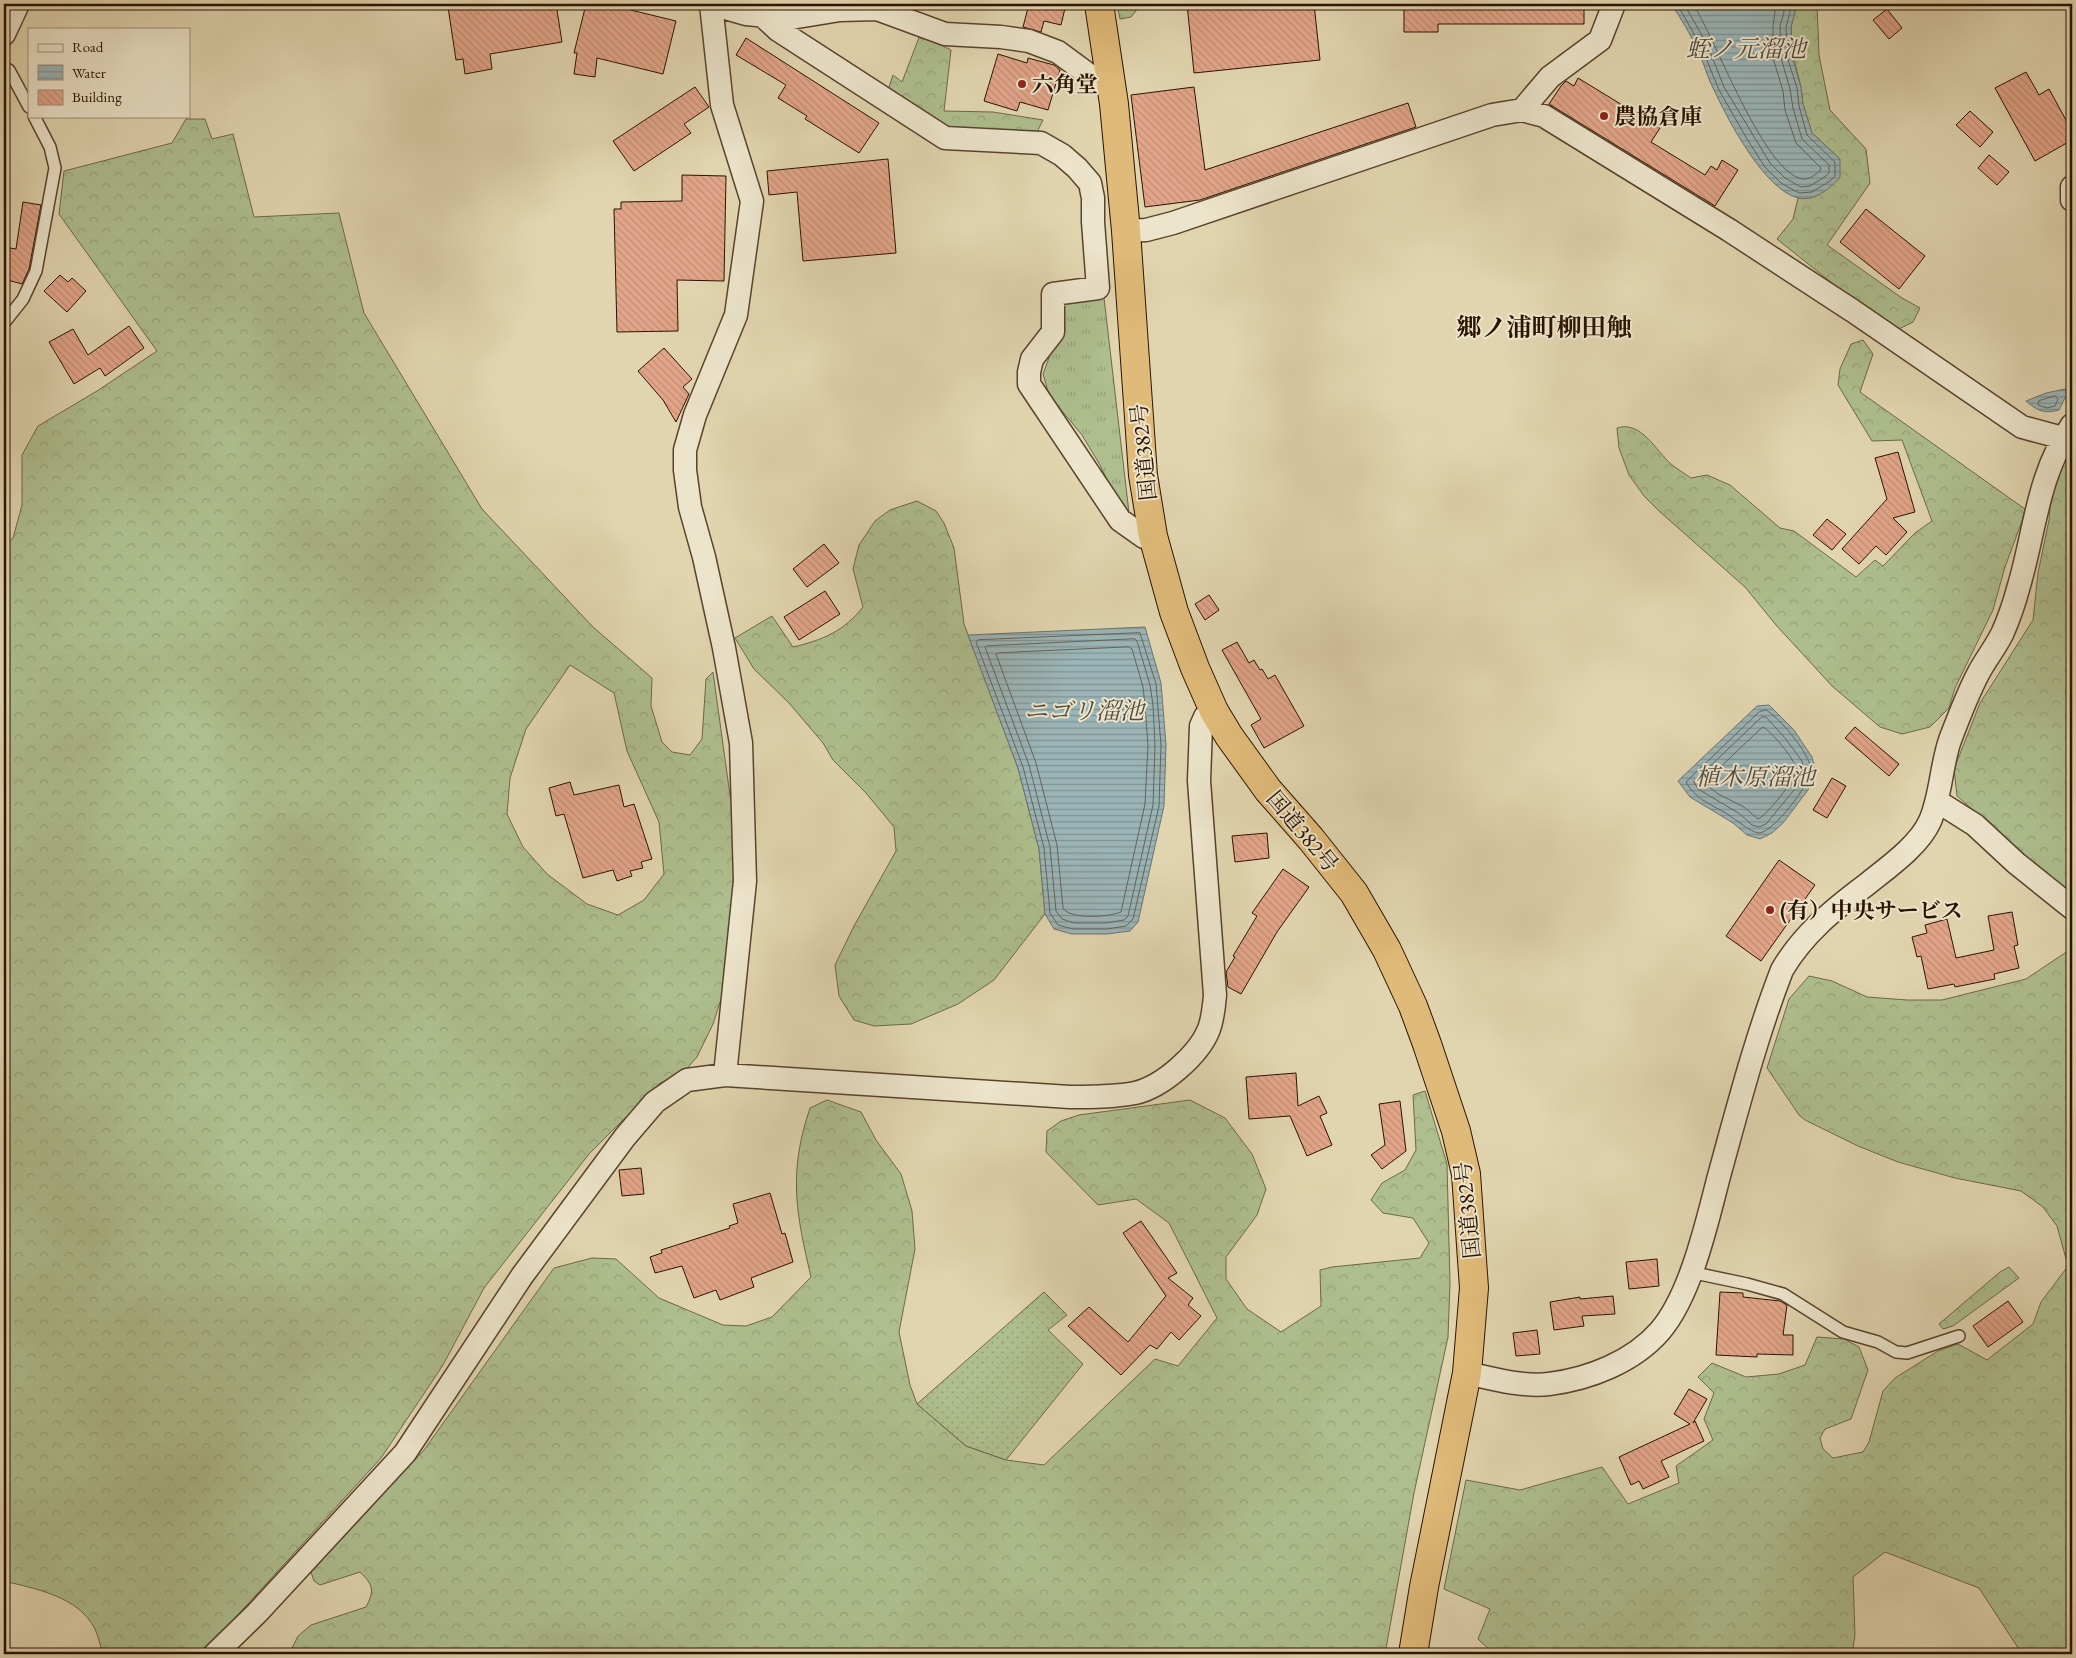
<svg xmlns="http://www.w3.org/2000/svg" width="2076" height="1658" font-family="'EB Garamond','Noto Serif JP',serif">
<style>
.grass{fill:url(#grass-tufts);stroke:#6c6847}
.forest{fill:url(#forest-crowns);stroke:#6c6847;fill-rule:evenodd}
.garden{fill:url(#garden-dots);stroke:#6c6847}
.water{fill:url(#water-rules);stroke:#6e746e}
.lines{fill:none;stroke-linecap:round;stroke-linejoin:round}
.shore{stroke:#63645c;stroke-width:1}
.building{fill:url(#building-back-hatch);stroke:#2b1300}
.lane-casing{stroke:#58442c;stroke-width:14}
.street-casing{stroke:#58442c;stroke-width:25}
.highway-casing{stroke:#2b1300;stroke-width:30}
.lane{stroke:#ece4cb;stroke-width:11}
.street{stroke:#ece4cb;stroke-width:22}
.highway{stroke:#e0ba78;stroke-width:28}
.poi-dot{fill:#8f2418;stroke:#ece4cb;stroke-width:2}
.labels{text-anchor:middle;stroke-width:4;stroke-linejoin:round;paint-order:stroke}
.poi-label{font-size:22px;font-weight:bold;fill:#2b1300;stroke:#ece4cb;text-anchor:start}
.street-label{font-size:22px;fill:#2b1300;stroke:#ece4cb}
.water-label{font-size:24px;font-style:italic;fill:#524c40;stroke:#ece4cb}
.quarter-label{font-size:25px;font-weight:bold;fill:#2b1300;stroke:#ece4cb}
</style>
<defs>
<pattern id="grass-tufts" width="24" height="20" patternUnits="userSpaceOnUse" patternTransform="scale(1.25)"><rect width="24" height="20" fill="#aebe8e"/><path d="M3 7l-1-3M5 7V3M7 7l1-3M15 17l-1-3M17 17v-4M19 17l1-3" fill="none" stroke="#96a279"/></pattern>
<pattern id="forest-crowns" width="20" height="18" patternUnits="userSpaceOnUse" patternTransform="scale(1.25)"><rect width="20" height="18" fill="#aebe8e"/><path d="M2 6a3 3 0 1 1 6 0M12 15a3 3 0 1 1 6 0" fill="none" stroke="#96a279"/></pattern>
<pattern id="garden-dots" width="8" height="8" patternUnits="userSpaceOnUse" patternTransform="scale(1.25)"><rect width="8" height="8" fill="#aebe8e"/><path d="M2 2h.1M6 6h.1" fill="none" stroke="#96a279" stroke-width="1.8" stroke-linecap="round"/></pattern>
<pattern id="water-rules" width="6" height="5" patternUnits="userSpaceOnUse" patternTransform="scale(1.25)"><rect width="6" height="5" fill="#9bb5b7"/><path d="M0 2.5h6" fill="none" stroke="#7f9292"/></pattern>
<pattern id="building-back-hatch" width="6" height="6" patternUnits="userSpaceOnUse" patternTransform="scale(1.25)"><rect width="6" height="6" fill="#e2a589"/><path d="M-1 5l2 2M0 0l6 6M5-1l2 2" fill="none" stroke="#c28d74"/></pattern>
</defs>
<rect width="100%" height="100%" fill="#e1d5af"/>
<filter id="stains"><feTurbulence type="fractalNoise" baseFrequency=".004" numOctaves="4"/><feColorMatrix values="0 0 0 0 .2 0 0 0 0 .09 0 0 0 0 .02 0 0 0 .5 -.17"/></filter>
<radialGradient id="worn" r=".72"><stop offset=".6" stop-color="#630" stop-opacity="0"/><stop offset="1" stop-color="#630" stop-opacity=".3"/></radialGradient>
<path class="grass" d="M 1104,298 L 1129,513 L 1120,507 L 1100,465 L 1082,435 L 1049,395 L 1043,374 L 1053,347 L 1065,331 L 1062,300 Z"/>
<path class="forest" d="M 1117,4 L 1151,4 L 1139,7 L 1131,17 L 1120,19 Z
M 1794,4 L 1817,4 L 1819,55 L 1830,110 L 1866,149 L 1870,183 L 1827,245 L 1902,298 L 1920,308 L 1913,322 L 1897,330 L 1882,323 L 1777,239 L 1793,219 L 1798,198 L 1813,197 L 1840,159 L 1812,133 L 1803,104 L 1801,87 L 1792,51 L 1791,27 L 1795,12 Z
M 920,35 L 951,50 L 944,111 L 993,112 L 1043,120 L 1036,134 L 947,130 L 888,90 L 893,75 L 902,82 Z
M 186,119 L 205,119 L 212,139 L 233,134 L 254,217 L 339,213 L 364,313 L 482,509 L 593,627 L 652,678 L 651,706 L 662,742 L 672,752 L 690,755 L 702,739 L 706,679 L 713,672 L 737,846 L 736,909 L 724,990 L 713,1024 L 697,1057 L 682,1074 L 660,1083 L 589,1154 L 484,1288 L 443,1365 L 381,1458 L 214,1641 L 195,1654 L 100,1654 L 102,1651 C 100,1644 98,1636 95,1629 C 78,1596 36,1589 4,1581 L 4,546 L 13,538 L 22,505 L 22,455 L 38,426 L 97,391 L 157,351 L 59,214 L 64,171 L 172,143 ZM 570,665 L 614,693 L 627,751 L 659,822 L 664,874 L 644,900 L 618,915 L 587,904 L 547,874 L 523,847 L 507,814 L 510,778 L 526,729 Z
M 1863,340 L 1873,354 L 1860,392 L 2025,509 L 2022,521 L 2005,567 L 1993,610 L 1955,688 L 1949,708 L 1930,727 L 1902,734 L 1880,727 L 1832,686 L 1776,625 L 1745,587 L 1659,511 L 1644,496 L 1629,475 L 1619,448 L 1617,428 C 1641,420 1656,451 1671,464 C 1677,469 1684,473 1691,478 L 1707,475 L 1730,485 L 1780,528 L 1794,531 L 1856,577 L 1875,560 L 1883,566 L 1915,533 L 1932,521 L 1902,440 L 1872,441 L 1838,385 L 1840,369 L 1851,344 Z
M 2072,446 L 2072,897 L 1957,796 L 1954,769 L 1980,703 L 2033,620 L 2038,573 L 2049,520 L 2052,490 L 2067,454 Z
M 917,501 L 936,511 L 944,523 L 954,548 L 964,624 L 1018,768 L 1039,849 L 1045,914 L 994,980 L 958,1004 L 911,1024 L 874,1026 L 854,1020 L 839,996 L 835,965 L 854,926 L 896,851 L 894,827 L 866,793 L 833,760 L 823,743 L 789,703 L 754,669 L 735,638 L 772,616 L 793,647 C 823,640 844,631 863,607 L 853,569 L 859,545 L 875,521 L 890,510 Z
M 2072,944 L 2072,1654 L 2022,1654 L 1979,1588 L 1885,1552 L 1853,1577 L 1855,1635 L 1852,1654 L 1494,1654 L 1478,1639 L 1490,1609 L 1444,1589 L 1466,1480 L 1520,1490 L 1602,1467 L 1628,1504 L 1679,1483 L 1676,1466 L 1713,1440 L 1704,1419 L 1714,1393 L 1698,1377 L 1712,1363 L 1746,1377 L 1779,1374 L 1805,1365 L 1817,1337 L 1844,1339 L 1859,1347 L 1868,1370 L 1851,1419 L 1825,1429 L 1820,1438 L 1823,1449 L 1833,1458 L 1863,1452 L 1869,1442 L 1883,1391 L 1895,1378 L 1938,1351 L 1958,1344 L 1987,1360 L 2033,1324 L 2041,1302 L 2068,1266 L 2057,1226 L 2043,1207 L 2021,1191 L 1955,1178 L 1898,1162 L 1858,1146 L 1805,1120 L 1799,1115 L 1767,1068 L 1789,999 L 1809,976 L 1832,981 L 1867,997 L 1907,1000 L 1942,1000 L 2026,979 L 2068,951 Z
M 1425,1091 L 1447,1164 L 1450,1283 L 1448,1337 L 1414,1493 L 1385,1654 L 289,1654 L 298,1636 L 311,1625 L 366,1607 C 375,1590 373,1585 360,1572 L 320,1585 L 314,1581 L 311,1572 L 424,1450 L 554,1268 L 592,1258 L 616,1259 L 659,1298 L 723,1325 L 746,1326 L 772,1317 L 811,1277 C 796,1213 788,1173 810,1108 L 827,1100 L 861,1112 L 876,1140 L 901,1174 L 912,1211 L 915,1249 L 899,1332 L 910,1385 L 917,1404 L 966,1446 L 1006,1460 L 1044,1465 L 1155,1359 L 1178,1366 L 1217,1318 L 1169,1223 L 1136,1199 L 1098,1205 L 1046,1152 L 1047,1131 L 1061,1121 L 1079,1115 L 1190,1100 L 1225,1118 L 1252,1154 L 1266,1189 L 1257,1215 L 1226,1257 L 1226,1279 L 1247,1309 L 1281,1332 L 1321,1306 L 1320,1270 L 1332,1267 L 1420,1258 L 1429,1243 L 1413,1218 L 1383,1213 L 1371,1200 L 1382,1183 L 1405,1170 L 1416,1150 L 1413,1095 Z
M 2009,1267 L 2019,1278 L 1953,1326 L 1943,1329 L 1939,1324 L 2000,1272 Z"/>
<path class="garden" d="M 1044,1292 L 1067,1315 L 1048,1330 L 1083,1364 L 1006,1460 L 966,1446 L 917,1404 Z"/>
<path class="water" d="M 1671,4 L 1794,4 L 1795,12 L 1791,27 L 1792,57 L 1801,87 L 1803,104 L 1812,133 L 1840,159 L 1840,177 C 1831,188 1814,202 1798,198 C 1765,190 1729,122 1715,92 C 1708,79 1704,64 1698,50 C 1690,34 1681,18 1671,4 Z
M 2070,388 L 2059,410 C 2043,414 2038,411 2026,401 L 2046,393 Z
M 1145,627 L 1161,683 L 1166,745 L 1164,806 L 1138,922 L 1130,931 L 1107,934 L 1072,934 L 1054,929 L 1045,914 L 1039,849 L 1018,768 L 968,635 Z
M 1769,705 L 1794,730 L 1812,757 L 1816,772 L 1808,790 L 1783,823 L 1772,833 L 1760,839 L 1747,835 L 1733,823 L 1690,797 L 1678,781 L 1757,706 Z"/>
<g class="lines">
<path class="shore" d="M 1677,4 L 1701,46 L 1719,90 L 1747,139 L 1765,167 L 1781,183 L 1799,193 L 1812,192 L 1830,181 L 1835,176 L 1835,162 L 1807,135 L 1799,106 L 1797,88 L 1787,57 L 1786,27 L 1790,12 L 1790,4
M 1684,4 L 1707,44 L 1724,87 L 1770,163 L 1785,178 L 1801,187 L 1810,186 L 1826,176 L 1829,173 L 1829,165 L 1802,139 L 1793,108 L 1790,89 L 1781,58 L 1780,26 L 1784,12 L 1783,4
M 1693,4 C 1715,37 1764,174 1803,179 C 1809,180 1816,174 1820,171 L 1821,168 L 1796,143 L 1785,110 L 1783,91 L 1773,58 L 1773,26 L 1776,4
M 2055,396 L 2058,399 L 2055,406 L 2047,408 L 2038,405 L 2039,401 Z
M 1140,633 L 1156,684 L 1161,745 L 1159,806 L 1133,919 L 1126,926 L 1107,929 L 1073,929 L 1058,925 L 1050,913 L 1044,848 L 1023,767 L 976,642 L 978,640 Z
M 1135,639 L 1137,641 L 1150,685 L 1153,705 L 1155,745 L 1153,805 L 1128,916 L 1124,920 L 1106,923 L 1074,923 L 1062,919 L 1056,911 L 1050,847 L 1029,765 L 985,647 L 987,646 Z
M 1129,647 L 1132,649 L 1143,687 L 1145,706 L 1148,745 L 1145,804 L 1121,912 C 1109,917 1070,920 1063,908 L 1057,845 L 1036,763 L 996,654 L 998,653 Z
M 1766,710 C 1780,718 1810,754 1811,770 C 1811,783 1773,833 1759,833 C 1751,833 1733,817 1724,812 C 1709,804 1694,797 1686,782 L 1759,712 Z
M 1762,717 L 1766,717 L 1785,738 L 1802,761 L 1804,771 L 1799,784 L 1766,824 L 1759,827 L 1752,825 L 1740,814 L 1698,789 L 1694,782 Z
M 1763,727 C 1770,730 1797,761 1796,770 C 1796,779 1767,815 1758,819 L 1744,807 L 1718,794 L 1704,783 Z"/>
</g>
<path class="building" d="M 470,4 L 556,4 L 562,42 L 490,54 L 492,69 L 465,74 L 463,59 L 456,60 L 448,7 Z
M 586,4 L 606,4 L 676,21 L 663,74 L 597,58 L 595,77 L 574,74 L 577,53 L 574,53 Z
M 1029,4 L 1066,4 L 1061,25 L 1044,21 L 1041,32 L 1023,27 Z
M 1187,4 L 1314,4 L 1320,60 L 1194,73 Z
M 1404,4 L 1584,4 L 1584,24 L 1438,24 L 1438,32 L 1404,32 Z
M 1887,9 L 1902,28 L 1889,39 L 1873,20 Z
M 746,38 L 879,123 L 859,153 L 805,119 L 807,116 L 778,98 L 786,85 L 736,55 Z
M 998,54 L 1027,63 L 1028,58 L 1054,65 L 1060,70 L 1048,110 L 1020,102 L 1017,111 L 984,101 Z
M 2026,72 L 2039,95 L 2049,89 L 2072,131 L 2072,140 L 2035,161 L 1995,88 Z
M 1578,78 L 1660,128 L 1651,142 L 1705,175 L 1711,166 L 1717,170 L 1722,160 L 1738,170 L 1715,206 L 1549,104 L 1561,86 L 1566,81 L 1574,86 Z
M 695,87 L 709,107 L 684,124 L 691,133 L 634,171 L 613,141 Z
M 1194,87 L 1205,170 L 1408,103 L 1416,127 L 1200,200 L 1145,207 L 1131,95 Z
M 1970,111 L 1993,132 L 1980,147 L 1956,125 Z
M 1989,155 L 2009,172 L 1997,185 L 1978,168 Z
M 888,159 L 896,253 L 803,261 L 797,192 L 769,195 L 767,171 Z
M 682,175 L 726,176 L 724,281 L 677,280 L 678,331 L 617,332 L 614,209 L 621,209 L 621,202 L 682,201 Z
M 23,202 L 41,205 L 29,269 L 22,284 L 4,279 L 10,248 L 16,249 Z
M 1866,209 L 1925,256 L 1899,289 L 1840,242 Z
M 60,275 L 68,282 L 72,278 L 86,291 L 67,312 L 44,291 Z
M 129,326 L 144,348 L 105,376 L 100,368 L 74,384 L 49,342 L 73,329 L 88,355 Z
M 664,348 L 692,379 L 683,387 L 689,394 L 676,422 L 663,400 L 638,371 Z
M 1898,452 L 1915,512 L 1893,518 L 1907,532 L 1886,555 L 1876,546 L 1859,564 L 1842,549 L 1887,499 L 1875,458 Z
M 1827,519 L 1846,534 L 1832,550 L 1813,535 Z
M 824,544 L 839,563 L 807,587 L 793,569 Z
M 825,591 L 840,614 L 799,640 L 784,617 Z
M 1209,595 L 1219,610 L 1205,620 L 1195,604 Z
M 1237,642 L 1249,663 L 1254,660 L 1260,670 L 1262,669 L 1268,679 L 1275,675 L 1304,726 L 1264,748 L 1251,725 L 1261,719 L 1222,650 Z
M 1855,727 L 1899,764 L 1889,776 L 1845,738 Z
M 1832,778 L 1846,786 L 1827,818 L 1813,810 Z
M 570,782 L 574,795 L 619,785 L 624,807 L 634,804 L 652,859 L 641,862 L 643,868 L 630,871 L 632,876 L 617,881 L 613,870 L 583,878 L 564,814 L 556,816 L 549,788 Z
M 1267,833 L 1269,858 L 1235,862 L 1232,836 Z
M 1779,860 L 1815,885 L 1761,961 L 1726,936 Z
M 1283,869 L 1309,887 L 1277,932 L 1241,994 L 1228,987 L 1226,972 L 1235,957 L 1233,956 L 1257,916 L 1252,913 Z
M 2012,912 L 2018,945 L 2014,946 L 2019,968 L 1994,974 L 1995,979 L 1955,987 L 1954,984 L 1928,989 L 1921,956 L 1917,957 L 1912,937 L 1927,933 L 1925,925 L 1947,919 L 1956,958 L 1994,950 L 1988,916 Z
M 1296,1073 L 1298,1106 L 1319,1096 L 1327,1113 L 1320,1116 L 1332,1145 L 1307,1156 L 1290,1116 L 1249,1119 L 1246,1077 Z
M 1400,1101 L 1406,1151 L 1382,1169 L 1371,1155 L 1385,1145 L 1379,1104 Z
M 641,1168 L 644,1194 L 622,1196 L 619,1170 Z
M 770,1193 L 782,1234 L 785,1233 L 793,1262 L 751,1278 L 754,1287 L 720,1300 L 716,1290 L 694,1298 L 682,1266 L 655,1273 L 650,1257 L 662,1253 L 661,1250 L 730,1228 L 729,1226 L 738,1223 L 733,1204 Z
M 1141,1221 L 1177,1273 L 1168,1278 L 1193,1298 L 1188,1305 L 1201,1316 L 1179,1340 L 1171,1332 L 1157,1349 L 1150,1345 L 1121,1375 L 1068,1326 L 1089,1307 L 1128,1342 L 1166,1296 L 1123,1233 Z
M 1657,1259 L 1659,1286 L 1629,1289 L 1626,1262 Z
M 1720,1292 L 1743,1293 L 1743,1297 L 1780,1301 L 1787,1305 L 1783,1335 L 1793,1335 L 1793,1355 L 1757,1354 L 1757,1357 L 1716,1355 Z
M 1613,1296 L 1615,1314 L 1582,1316 L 1584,1326 L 1554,1330 L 1550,1302 L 1580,1297 L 1580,1299 Z
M 2008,1301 L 2023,1322 L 1988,1347 L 1973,1326 Z
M 1537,1330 L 1540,1354 L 1516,1356 L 1513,1333 Z
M 1689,1389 L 1707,1399 L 1693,1423 L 1695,1421 L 1704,1441 L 1661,1461 L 1669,1477 L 1643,1489 L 1639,1481 L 1631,1485 L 1619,1457 L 1690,1424 L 1674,1414 Z"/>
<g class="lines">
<defs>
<path id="lane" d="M 4,68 L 9,70 L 29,107
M 4,323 L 23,299 L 36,271 L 55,168 L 50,147 L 34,116
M 1690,1272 L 1747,1284 L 1783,1294 L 1843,1332 L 1878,1342 L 1896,1352 L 1907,1353 L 1959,1336"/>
<path id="street" d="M 711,4 L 722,105 L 752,201 L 736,315 L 695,415 L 685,450 L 685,470 L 690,507 L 704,557 L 724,648 L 741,743 L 745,881 L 725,1075
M 711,4 L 746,14 L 791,18 L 840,10 L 877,9 L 945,34 L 1001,37 L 1029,41 L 1058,52 L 1096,80 L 1111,81
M 763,16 L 778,30 L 945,138 L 1041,143 L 1062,155 L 1077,168 L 1090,183 L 1093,198 L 1093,222 L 1098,288 L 1053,294 L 1053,332 L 1032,359 L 1029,372 L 1029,384 L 1120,520 L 1144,537 L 1153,536
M 4,34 L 18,4
M 1522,110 L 1550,77 L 1600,40 L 1614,4
M 2072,187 L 2072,200
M 1126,231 L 1146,230 L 1173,223 L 1492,115 L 1522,110 L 1544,116 L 1729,230 L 1853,311 L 2022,427 L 2063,438
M 1937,801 L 1975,825 L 2016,863 L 2072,908
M 1467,1373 C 1493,1379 1523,1387 1549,1384 C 1589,1379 1633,1362 1660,1331 C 1691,1295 1707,1222 1719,1176 C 1738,1107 1756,1037 1782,970 C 1803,934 1834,909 1866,885 C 1887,868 1919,846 1930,821 C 1941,796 1941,766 1950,740 C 1958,719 1967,695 1978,674 C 1985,660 1996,647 2003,632 C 2009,618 2014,604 2018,589 C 2035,533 2037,475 2072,425
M 215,1654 L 257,1613 L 405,1453 L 522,1276 L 625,1137 L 655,1102 L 687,1080 L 725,1075 L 1070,1097 C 1092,1097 1114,1097 1135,1093 C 1162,1087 1199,1055 1209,1029 C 1213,1018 1214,1007 1215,995 L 1199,781 L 1201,726 L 1205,717 L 1214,711"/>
<path id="highway" d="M 1099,4 L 1114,104 L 1126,231 L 1143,475 L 1153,536 L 1174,612 L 1195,668 L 1214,711 L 1229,736 L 1268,790 L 1311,839 L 1354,893 L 1387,950 L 1413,1006 L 1427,1044 L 1456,1131 L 1466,1174 L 1474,1288 L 1467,1373 L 1424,1587 L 1413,1654"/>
</defs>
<use href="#lane" class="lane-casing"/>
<use href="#street" class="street-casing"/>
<use href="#highway" class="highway-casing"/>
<use href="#lane" class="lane"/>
<use href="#street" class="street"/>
<use href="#highway" class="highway"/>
</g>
<g class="poi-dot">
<circle cx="1022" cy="84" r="5"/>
<circle cx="1604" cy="116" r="5"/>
<circle cx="1770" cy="910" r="5"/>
</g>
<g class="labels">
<g class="poi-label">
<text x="1032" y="92">六角堂</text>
<text x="1614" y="124">農協倉庫</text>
<text x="1780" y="918">(有）中央サービス</text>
</g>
<g class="street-label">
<text transform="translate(1143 452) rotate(-96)" y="8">国道382号</text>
<text transform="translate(1303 831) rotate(50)" y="8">国道382号</text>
<text transform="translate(1467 1210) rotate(-96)" y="8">国道382号</text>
</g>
<g class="water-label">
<text x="1746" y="57">蛭ノ元溜池</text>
<text x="1084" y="719">ニゴリ溜池</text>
<text x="1755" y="785">植木原溜池</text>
</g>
<g class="quarter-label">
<text x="1544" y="336">郷ノ浦町柳田触</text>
</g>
</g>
<rect width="2076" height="1658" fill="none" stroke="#e1d5af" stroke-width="20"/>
<rect x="5" y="5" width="2066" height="1648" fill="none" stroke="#2b1300" stroke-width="2.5"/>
<rect x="10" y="10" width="2056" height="1638" fill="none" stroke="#2b1300"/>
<rect x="28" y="28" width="162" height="90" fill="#ece4cb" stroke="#9f907a"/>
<rect x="38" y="44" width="25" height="8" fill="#ece4cb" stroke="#9f907a"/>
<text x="72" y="52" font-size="15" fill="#2b1300">Road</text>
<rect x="38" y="65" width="25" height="15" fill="url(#water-rules)" stroke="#9f907a"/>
<text x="72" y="78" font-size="15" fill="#2b1300">Water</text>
<rect x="38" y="90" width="25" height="15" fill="url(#building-back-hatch)" stroke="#9f907a"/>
<text x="72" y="102" font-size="15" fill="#2b1300">Building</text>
<rect width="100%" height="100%" filter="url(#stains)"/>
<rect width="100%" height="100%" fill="url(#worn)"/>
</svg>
